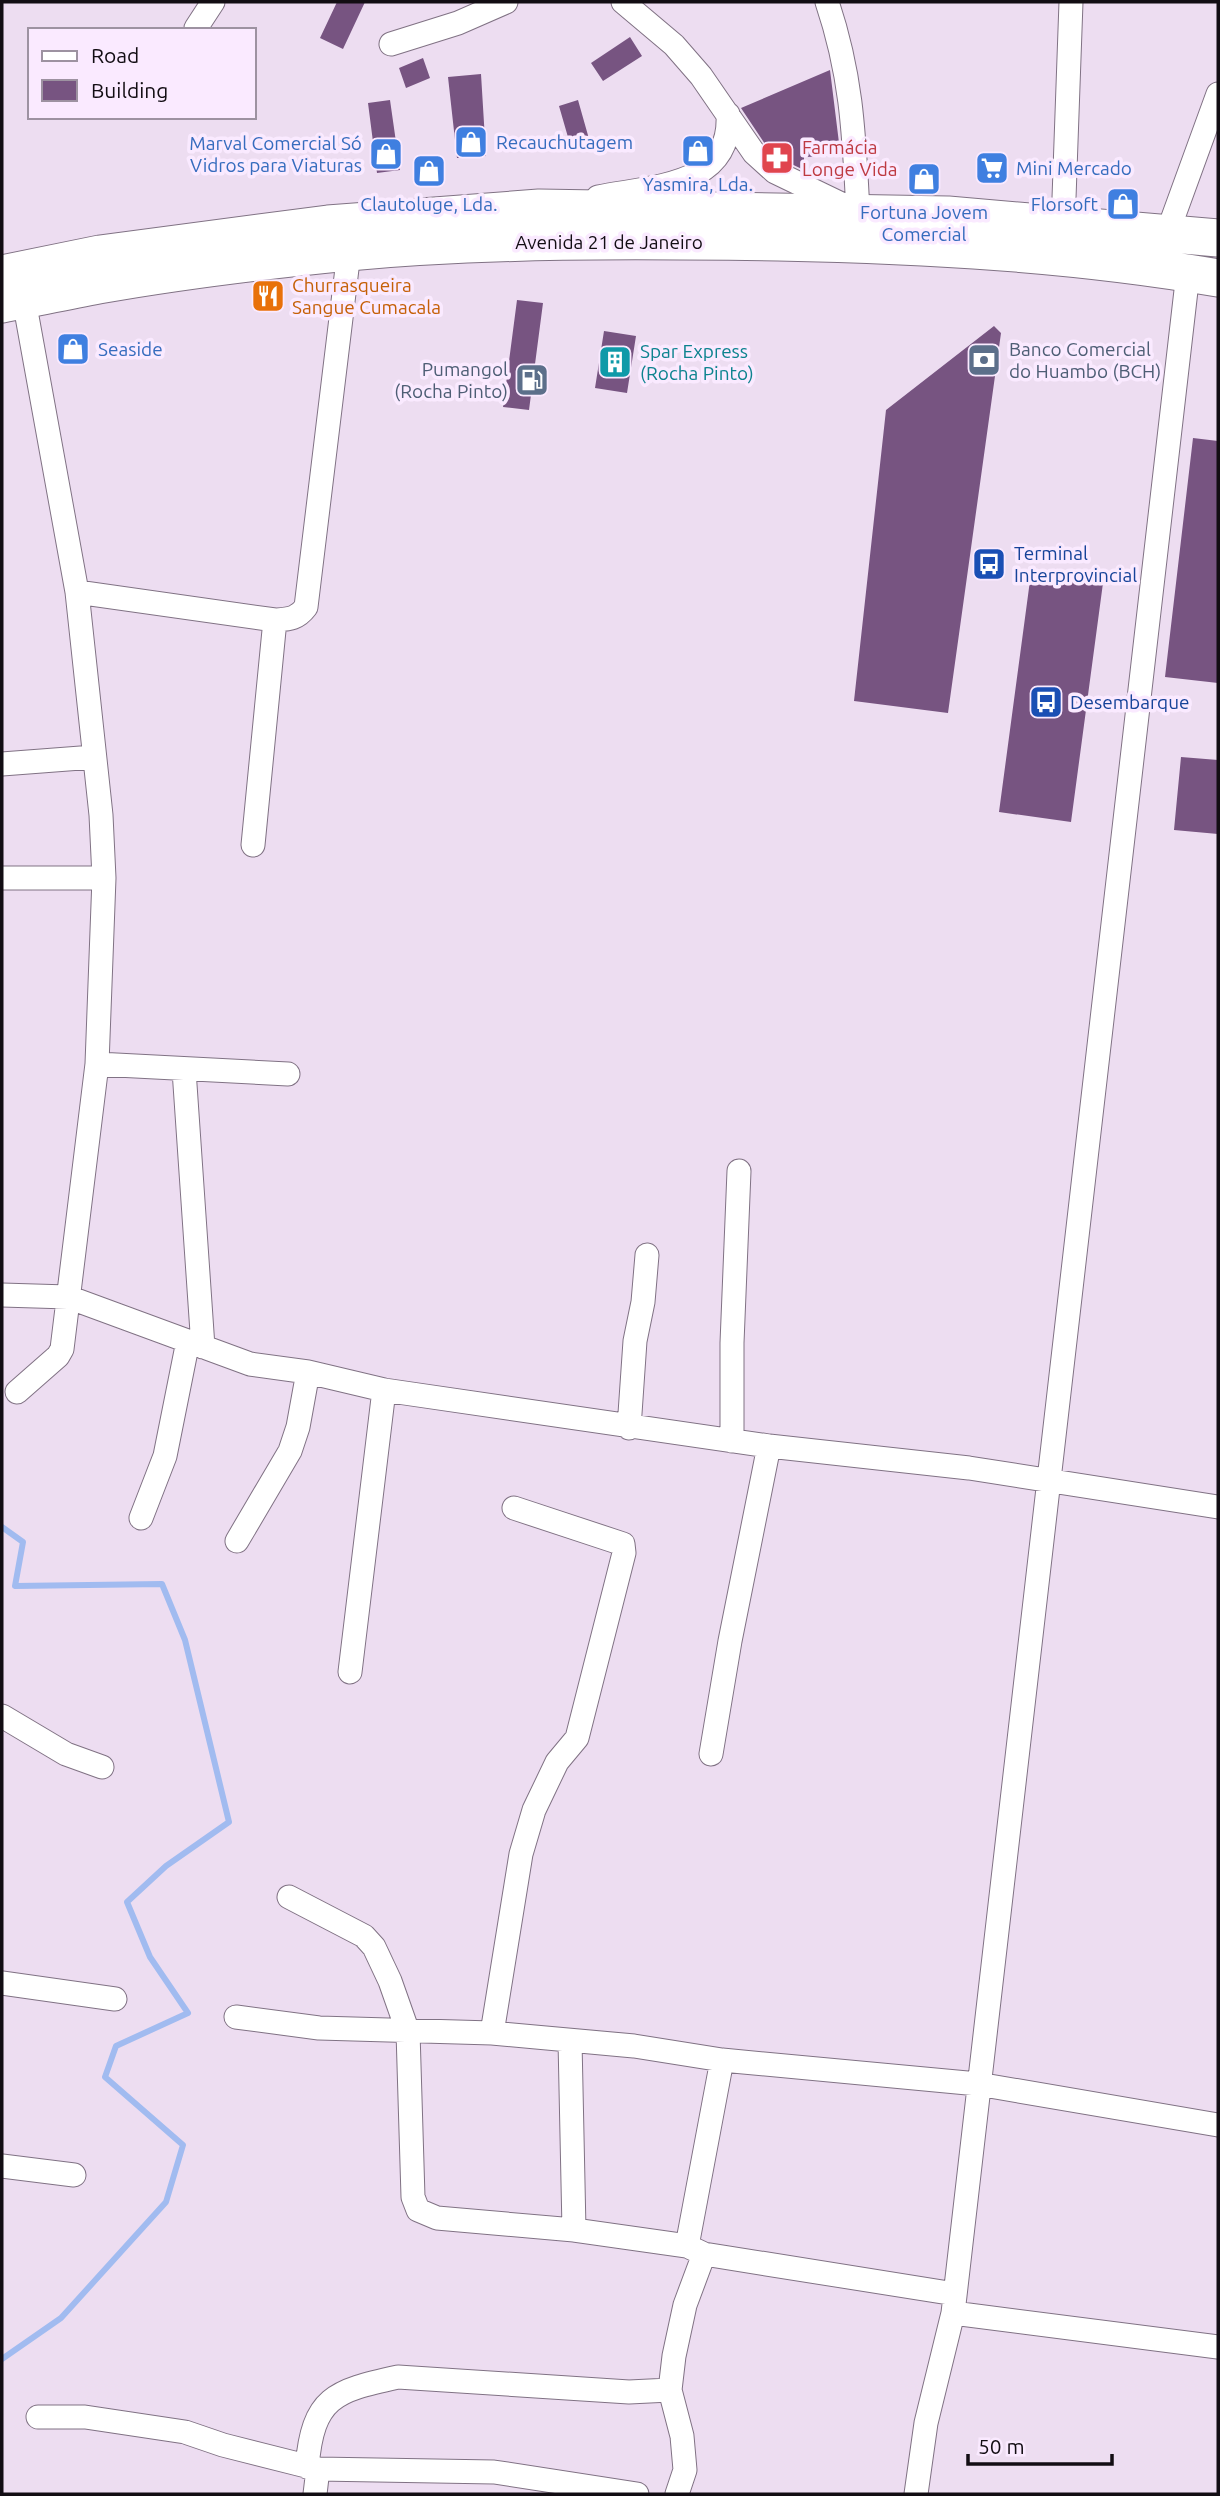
<svg xmlns="http://www.w3.org/2000/svg" width="1220" height="2496" font-family="Ubuntu,sans-serif">
<style>
.lines{fill:none;stroke-linecap:round;stroke-linejoin:round}
.stream{stroke:#a1bbf0;stroke-width:6}
.building{fill:#775481}
.street-casing{stroke:#807284;stroke-width:25}
.primary-casing{stroke:#807284;stroke-width:39}
.street{stroke:#fff;stroke-width:23}
.primary{stroke:#fff;stroke-width:37}
.labels{text-anchor:middle;stroke-width:7;stroke-linejoin:round;paint-order:stroke}
.shop-label{font-size:19px;fill:#366cbe;stroke:#faeaff;text-anchor:start}
.health-label{font-size:19px;fill:#be3a42;stroke:#faeaff;text-anchor:start}
.street-label{font-size:19px;fill:#120d13;stroke:#faeaff}
.food-label{font-size:19px;fill:#c56008;stroke:#faeaff;text-anchor:start}
.service-label{font-size:19px;fill:#4e5e75;stroke:#faeaff;text-anchor:start}
.culture-label{font-size:19px;fill:#0d838f;stroke:#faeaff;text-anchor:start}
.transit-label{font-size:19px;fill:#164399;stroke:#faeaff;text-anchor:start}
</style>
<rect width="100%" height="100%" fill="#edddf1"/>
<g class="lines">
<path class="stream" d="M 2,1527 L 23,1542 L 15,1586 L 162,1584 L 185,1640 L 229,1822 L 166,1866 L 127,1902 L 150,1957 L 188,2013 L 116,2046 L 105,2077 L 183,2145 L 166,2202 L 61,2318 L 2,2359"/>
</g>
<path class="building" d="M 337,2 L 365,2 L 343,49 L 320,38 Z
M 630,37 L 642,56 L 603,81 L 591,63 Z
M 423,58 L 430,78 L 406,88 L 399,68 Z
M 830,70 L 840,151 L 836,151 L 836,156 L 804,157 L 804,170 L 783,160 L 765,144 L 741,108 Z
M 481,74 L 486,156 L 457,158 L 448,77 Z
M 390,100 L 400,170 L 377,173 L 368,103 Z
M 578,100 L 591,146 L 572,151 L 559,106 Z
M 517,300 L 543,303 L 529,410 L 503,407 Z
M 994,326 L 1001,333 L 948,713 L 854,701 L 886,410 Z
M 604,331 L 636,336 L 627,393 L 595,388 Z
M 1193,438 L 1218,441 L 1218,683 L 1165,677 Z
M 1031,573 L 1103,583 L 1071,822 L 999,812 Z
M 1181,757 L 1218,760 L 1218,834 L 1174,830 Z"/>
<g class="lines">
<defs>
<path id="street" d="M 623,2 L 674,45 L 701,76 L 754,153 L 775,172 L 858,212 C 854,135 852,76 827,2
M 196,28 L 213,2
M 391,44 L 458,23 L 506,2
M 598,197 C 653,186 732,187 728,114
M 1063,226 L 1071,2
M 1167,234 L 1218,94
M 77,592 L 275,620 C 289,619 297,619 306,607 L 349,252
M 2,764 L 94,757
M 253,845 L 275,620
M 2,878 L 104,878
M 97,1064 L 288,1074
M 184,1070 L 203,1347
M 2,1295 L 68,1297 L 250,1364 L 308,1372 L 384,1390 L 769,1446 L 969,1468 L 1218,1507
M 17,1392 L 58,1356 L 62,1349 L 97,1064 L 104,878 L 101,815 L 77,592 L 24,300
M 629,1428 L 635,1341 L 643,1302 L 647,1255
M 732,1441 L 732,1343 L 739,1171
M 141,1518 L 165,1456 L 188,1341
M 237,1541 L 290,1451 L 298,1427 L 308,1372
M 350,1672 L 384,1390
M 2,1716 L 66,1754 L 102,1767
M 711,1754 L 730,1641 L 769,1446
M 289,1897 L 364,1936 L 374,1947 L 390,1981 L 408,2032 L 413,2197 L 418,2210 L 437,2218 L 574,2230 L 687,2246
M 2,1983 L 115,1999
M 236,2017 L 319,2028 L 492,2033 L 634,2046 L 722,2060 L 978,2084 L 1218,2125
M 492,2033 L 521,1854 L 534,1810 L 557,1762 L 577,1738 L 624,1553 L 623,1544 L 514,1508
M 570,2041 L 574,2230
M 2,2166 L 74,2175
M 704,2254 L 955,2294
M 953,2313 L 1218,2347
M 38,2417 L 85,2417 L 185,2432 L 223,2445 L 318,2469 L 494,2472 L 637,2494
M 307,2467 C 313,2397 334,2391 398,2377 L 629,2392 L 670,2390
M 315,2494 L 318,2469
M 677,2494 L 685,2470 L 682,2436 L 670,2390 L 674,2356 L 685,2305 L 704,2254 L 687,2246 L 722,2060
M 916,2494 L 926,2423 L 953,2313 L 1188,273"/>
<path id="primary" d="M 2,274 L 100,254 L 328,224 L 539,208 L 948,215 L 1218,238
M 2,304 C 36,298 70,290 104,284 C 184,270 267,260 348,252 C 491,239 634,240 778,242 C 925,245 1073,253 1218,278"/>
</defs>
<use href="#street" class="street-casing"/>
<use href="#primary" class="primary-casing"/>
<use href="#street" class="street"/>
<use href="#primary" class="primary"/>
</g>
<defs>
<symbol id="shop-square" viewBox="-11 -11 22 22"><rect x="-9" y="-9" width="18" height="18" rx="4" fill="#3f7fe0" stroke="#faeaff"/><path d="M-5-2.5h2.3a2.7 3.5 0 0 1 5.4 0H5L5.5 6h-11ZM-1.5-2.5h3a1.5 2.3 0 0 0-3 0Z" fill="#fff"/></symbol>
<symbol id="pharmacy-square" viewBox="-11 -11 22 22"><rect x="-9" y="-9" width="18" height="18" rx="4" fill="#e0444e" stroke="#faeaff"/><path d="M-2-6h4v4h4v4h-4v4h-4v-4h-4v-4h4Z" fill="#fff"/></symbol>
<symbol id="supermarket-square" viewBox="-11 -11 22 22"><rect x="-9" y="-9" width="18" height="18" rx="4" fill="#3f7fe0" stroke="#faeaff"/><path d="M-6-5.5h2.5l.6 2H6L4.5 2H-2.5L-4.4-4H-6ZM-1.5 3.2a1.3 1.3 0 1 0 .1 0ZM3 3.2a1.3 1.3 0 1 0 .1 0Z" fill="#fff"/></symbol>
<symbol id="restaurant-square" viewBox="-11 -11 22 22"><rect x="-9" y="-9" width="18" height="18" rx="4" fill="#e8710a" stroke="#faeaff"/><path d="M-5-6h1v4h1v-4h1v4h1v-4h1v5L-1.5 .5V6h-2V.5L-5-1ZM5-6V6H3V1.5H1.5Q1.5-4 5-6Z" fill="#fff"/></symbol>
<symbol id="bank-square" viewBox="-11 -11 22 22"><rect x="-9" y="-9" width="18" height="18" rx="4" fill="#5c6f8a" stroke="#faeaff"/><path d="M-6-4H6V4H-6ZM0-2.3a2.3 2.3 0 1 0 0 4.6a2.3 2.3 0 1 0 0-4.6Z" fill="#fff"/></symbol>
<symbol id="building-square" viewBox="-11 -11 22 22"><rect x="-9" y="-9" width="18" height="18" rx="4" fill="#0f9aa8" stroke="#faeaff"/><path d="M-4-6H4V6H1V3H-1V6H-4ZM-2.5-4.3h1.7v1.8h-1.7ZM.8-4.3h1.7v1.8H.8ZM-2.5-1h1.7V.8h-1.7ZM.8-1h1.7V.8H.8Z" fill="#fff"/></symbol>
<symbol id="fuel-square" viewBox="-11 -11 22 22"><rect x="-9" y="-9" width="18" height="18" rx="4" fill="#5c6f8a" stroke="#faeaff"/><path d="M-5.5-6h7V0h2V4h1.3V-2.5L3-4.5l.8-.8L6-3V5H2.5V1h-1V6h-7ZM-4.2-4.7v3.2H.2V-4.7Z" fill="#fff"/></symbol>
<symbol id="bus-square" viewBox="-11 -11 22 22"><rect x="-9" y="-9" width="18" height="18" rx="4" fill="#1a4fb4" stroke="#faeaff"/><path d="M-5-6H5V4H4V6H2V4H-2V6H-4V4H-5ZM-3.5-4V0h7V-4ZM-3.5 1.2v1.5H-2V1.2ZM2 1.2v1.5H3.5V1.2Z" fill="#fff"/></symbol>
</defs>
<g fill-rule="evenodd">
<use href="#shop-square" x="452" y="123" width="38" height="38"/>
<use href="#shop-square" x="679" y="132" width="38" height="38"/>
<use href="#shop-square" x="367" y="135" width="38" height="38"/>
<use href="#pharmacy-square" x="758" y="139" width="38" height="38"/>
<use href="#supermarket-square" x="973" y="149" width="38" height="38"/>
<use href="#shop-square" x="410" y="152" width="38" height="38"/>
<use href="#shop-square" x="905" y="160" width="38" height="38"/>
<use href="#shop-square" x="1104" y="185" width="38" height="38"/>
<use href="#restaurant-square" x="249" y="277" width="38" height="38"/>
<use href="#shop-square" x="54" y="330" width="38" height="38"/>
<use href="#bank-square" x="965" y="341" width="38" height="38"/>
<use href="#building-square" x="596" y="343" width="38" height="38"/>
<use href="#fuel-square" x="513" y="361" width="38" height="38"/>
<use href="#bus-square" x="970" y="545" width="38" height="38"/>
<use href="#bus-square" x="1027" y="683" width="38" height="38"/>
</g>
<g class="labels">
<g class="shop-label">
<text x="496" y="149">Recauchutagem</text>
<text x="362" y="150" text-anchor="end">Marval Comercial Só<tspan x="362" dy="22">Vidros para Viaturas</tspan></text>
<text x="1016" y="175">Mini Mercado</text>
<text x="698" y="191" text-anchor="middle">Yasmira, Lda.</text>
<text x="429" y="211" text-anchor="middle">Clautoluge, Lda.</text>
<text x="1098" y="211" text-anchor="end">Florsoft</text>
<text x="924" y="219" text-anchor="middle">Fortuna Jovem<tspan x="924" dy="22">Comercial</tspan></text>
<text x="98" y="356">Seaside</text>
</g>
<g class="health-label">
<text x="802" y="154">Farmácia<tspan x="802" dy="22">Longe Vida</tspan></text>
</g>
<g class="street-label">
<text x="609" y="249">Avenida 21 de Janeiro</text>
</g>
<g class="food-label">
<text x="292" y="292">Churrasqueira<tspan x="292" dy="22">Sangue Cumacala</tspan></text>
</g>
<g class="service-label">
<text x="1009" y="356">Banco Comercial<tspan x="1009" dy="22">do Huambo (BCH)</tspan></text>
<text x="508" y="376" text-anchor="end">Pumangol<tspan x="508" dy="22">(Rocha Pinto)</tspan></text>
</g>
<g class="culture-label">
<text x="640" y="358">Spar Express<tspan x="640" dy="22">(Rocha Pinto)</tspan></text>
</g>
<g class="transit-label">
<text x="1014" y="560">Terminal<tspan x="1014" dy="22">Interprovincial</tspan></text>
<text x="1070" y="709">Desembarque</text>
</g>
</g>
<rect width="1220" height="2496" fill="none" stroke="#120d13" stroke-width="7"/>
<rect x="28" y="28" width="228" height="91" fill="#faeaff" stroke="#9d92a1" stroke-width="2"/>
<rect x="42" y="51" width="35" height="10" fill="#ffffff" stroke="#9d92a1" stroke-width="2"/>
<text x="91" y="63" font-size="21" fill="#120d13">Road</text>
<rect x="42" y="80" width="35" height="21" fill="#775481" stroke="#9d92a1" stroke-width="2"/>
<text x="91" y="98" font-size="21" fill="#120d13">Building</text>
<path d="M968 2454v10h144v-10" fill="none" stroke="#120d13" stroke-width="3.5"/>
<text x="978" y="2454" font-size="21" fill="#120d13" stroke="#faeaff" stroke-width="5" paint-order="stroke">50 m</text>
</svg>
